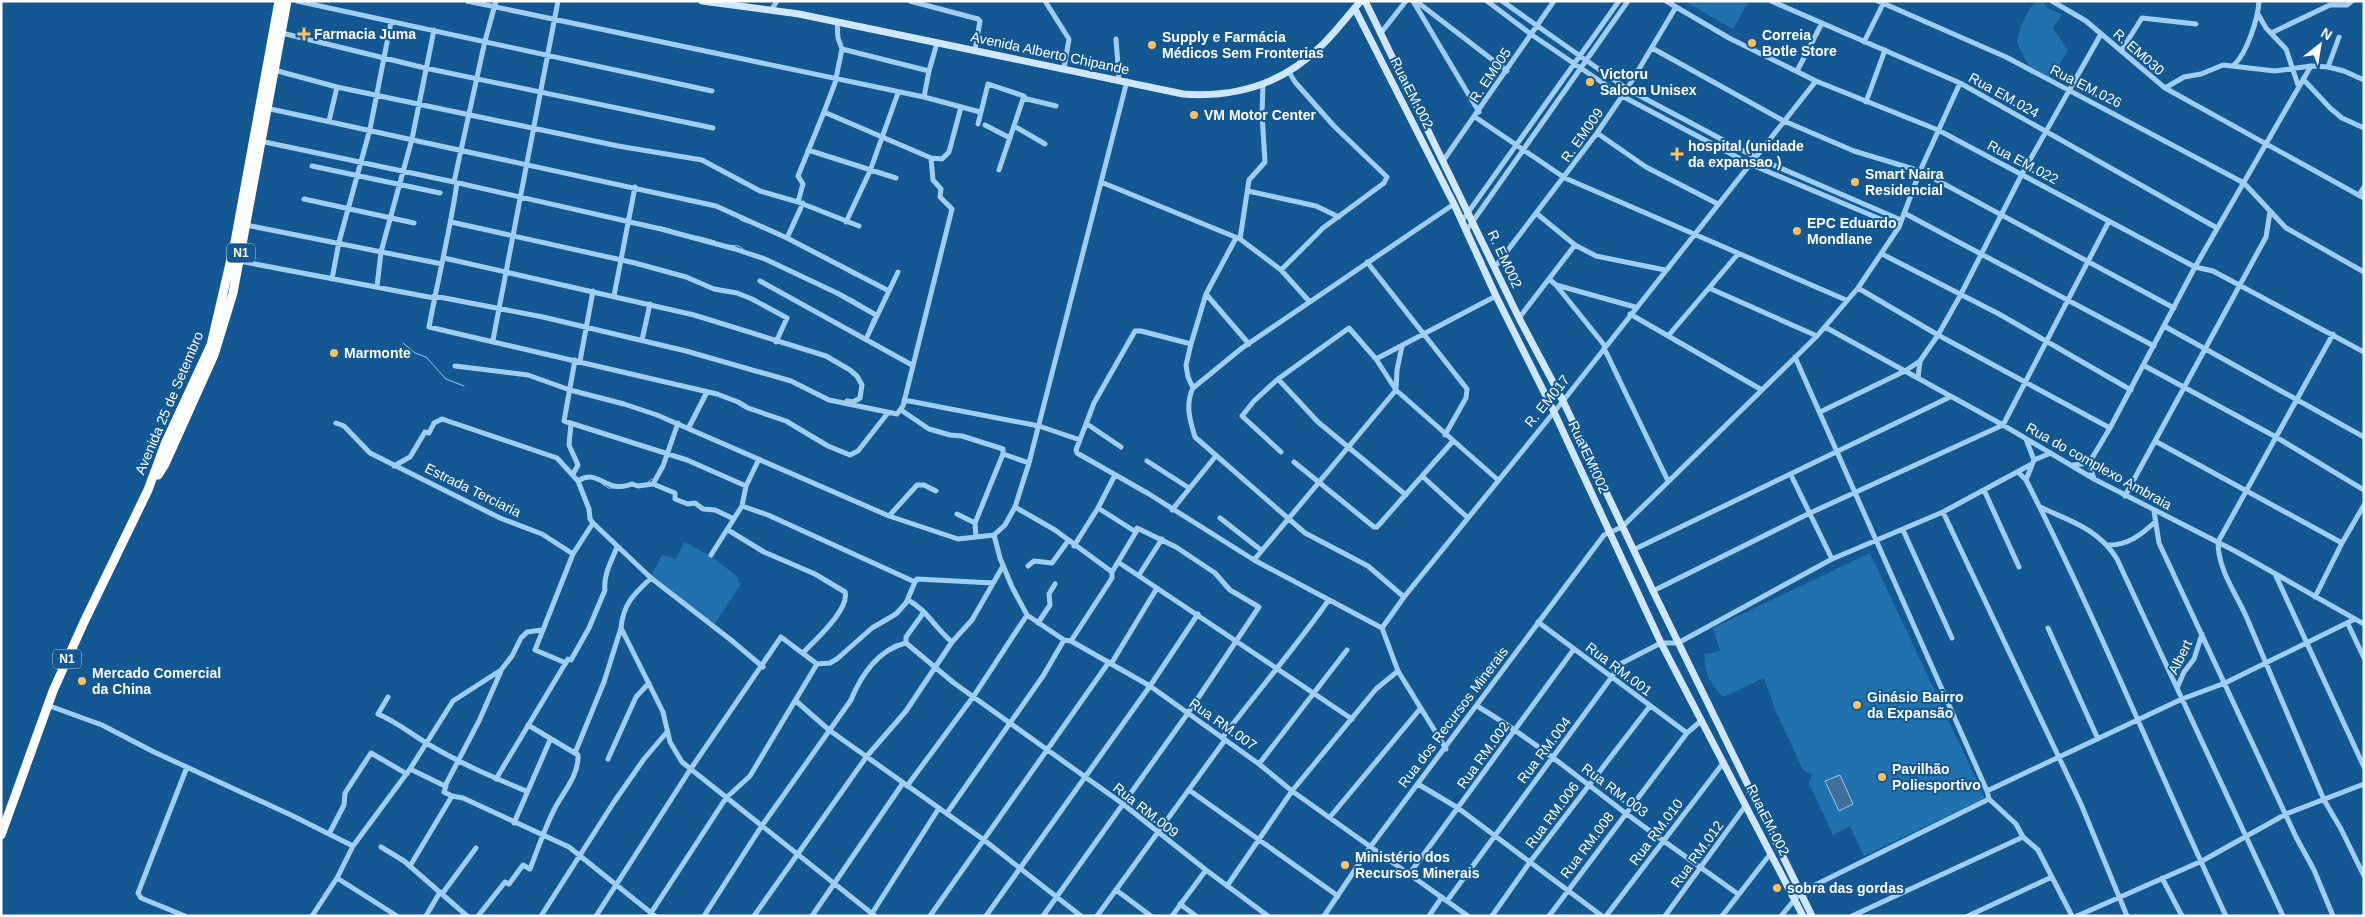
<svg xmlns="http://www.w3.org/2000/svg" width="2365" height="917" font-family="Arial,sans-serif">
<rect width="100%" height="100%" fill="#135892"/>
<path fill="#2171af" d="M 1684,1 L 1749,1 L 1733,29 Z
M 2038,1 L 2042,1 L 2047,8 L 2062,14 L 2053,28 L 2068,50 L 2059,65 L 2053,68 L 2050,78 L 2028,65 L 2017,42 L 2021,26 L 2030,8 Z
M 684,542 L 711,556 L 739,578 L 737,581 L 741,584 L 714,625 L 651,577 L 662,555 L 676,559 Z
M 1870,553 L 1985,798 L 1864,856 L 1850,826 L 1833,835 L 1809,783 L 1812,775 L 1803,770 L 1776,712 L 1764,678 L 1723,697 C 1711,684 1703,673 1705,654 L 1720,651 L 1713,628 Z"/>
<path fill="#3f709a" stroke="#91caf5" d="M 1840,775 L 1853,804 L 1839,811 L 1825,781 Z"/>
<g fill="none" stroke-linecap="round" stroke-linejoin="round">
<path stroke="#91caf5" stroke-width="1" d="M 740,220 L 748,223
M 660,227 L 670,229
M 697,236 L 715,241
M 728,245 L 739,246 L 743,249
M 848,272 L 855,276
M 851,298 L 876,313
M 868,330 L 873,318
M 403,343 L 415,353 L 426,357 L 446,379 L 464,386
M 648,482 L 652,479
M 601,483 L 608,488 L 625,488"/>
<path stroke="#a0cef2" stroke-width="5" d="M 297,1 L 712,91
M 467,1 L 924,97 L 980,112
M 910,1 L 978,19 L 980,21 L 975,50
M 1045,1 L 1069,39 L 1064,68
M 1413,1 L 1479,112
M 1416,1 L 1507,71
M 1487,1 L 1532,35 L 1622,96 L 1750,164 L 1899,227
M 1502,1 L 1627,89 L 1755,157 L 1901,220
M 1666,1 L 1729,38 L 1816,81 L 1938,130 L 2195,267 L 2213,271 L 2364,352
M 1771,1 L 1960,83 L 2217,228
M 1878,1 L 2006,57 L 2244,183 L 2286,228 L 2364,272
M 2052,1 L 2086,21 L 2165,88 L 2184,77 L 2201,74 L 2223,65 L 2275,71 L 2311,66 L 2328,67 L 2344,71 L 2364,80
M 772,9 L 777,1
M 2258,14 L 2266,28 L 2286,49 L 2298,85
M 837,22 L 838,38 L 842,49 L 929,71
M 282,33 L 425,68 L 713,128
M 2271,33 L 2330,5 L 2347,5 L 2352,1
M 1380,34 L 1406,1
M 1116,39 L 1119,79
M 1864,42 L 1884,2
M 1652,48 L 1784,121 L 1854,151 L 1920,171 L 2174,308
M 2121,51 L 2142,18 L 2196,24
M 2234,65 C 2247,53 2258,19 2259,1
M 2328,67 L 2339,37
M 274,70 L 337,87 L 618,146 L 702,160 L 760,191 L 798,202
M 1797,71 L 1821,25
M 2303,79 L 2330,108 L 2342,118 L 2364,128
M 2165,88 L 2364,198
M 924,97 L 929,71 L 937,43
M 1023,98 L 1056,106
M 1866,102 L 1885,50
M 266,108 L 716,206 L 787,238 L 889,291
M 824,112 L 798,176 L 803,184 L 798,202 L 859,226
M 1475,117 L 1565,178 L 1846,300
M 329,121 L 337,87
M 978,124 L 988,84 L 1024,96 L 999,170
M 985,125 L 1010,138
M 1014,126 L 1045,144
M 1597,133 L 1646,167 L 1718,204
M 260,141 L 454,182 L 661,229 L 735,249 L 765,259 L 839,294 L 876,315
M 808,150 L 896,178
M 931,158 L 942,159 L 949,152 L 961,107
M 1443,161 L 1554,1
M 312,166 L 440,193
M 454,182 L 485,41 L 496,1
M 1101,182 L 1240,239 L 1281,270 L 1309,301
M 457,183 C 450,231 438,279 429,327 L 717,394 L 738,402 L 748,408 L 786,421 L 828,446 L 850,455 L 858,451 L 887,414
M 1248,191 L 1316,206 L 1339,217
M 2359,195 L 2364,187
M 304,199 L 414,223
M 1536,213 L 1575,245 L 1596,256 L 1665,270
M 1904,213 L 2154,346
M 1462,221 L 1619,1
M 451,222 L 635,263 L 686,277 L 714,289 L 737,293 L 752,299 L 787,318 L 776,342
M 846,222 L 870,171 L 898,93
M 246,225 L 442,264
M 1466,231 L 1628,1
M 787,238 L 803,203
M 1236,238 L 1206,294 L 1191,344 L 1186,365 L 1188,377 L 1193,388 C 1185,404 1190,421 1195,437 L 1305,533 L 1368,566 L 1404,597
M 1240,239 L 1249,180 L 1265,162 L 1262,114 L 1263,84
M 1882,254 L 1999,314 L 2131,390
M 444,258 L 694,315 L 826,356 L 850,370 L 857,376 L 862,385 L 860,398 L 853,402 L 847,401
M 239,261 L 434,298
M 1367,262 L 1467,389 L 1466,398 L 1445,435
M 1495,267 L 1597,133 L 1627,89 L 1676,7
M 1281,270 L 1323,228 L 1384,183 L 1387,177 L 1334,126 L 1295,82 L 1289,72
M 332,279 L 339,242 L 370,129 L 391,22
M 1549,279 L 1556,285 L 1635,307
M 760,281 L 912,365
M 1556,285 L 1605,346
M 377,287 L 381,252 L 412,139 L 434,30
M 1709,288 L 1817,336
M 1858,288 L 1938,335 L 2110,428
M 1206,294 L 1249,344
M 434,296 L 543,317 L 686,351 L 791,381 L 829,400 L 897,414 L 903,406 L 952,209 L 940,197 L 941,189 L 933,180 L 931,158 L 824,112 L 835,83 L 842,49
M 614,296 L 635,187
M 1630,314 L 1762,390
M 1519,318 L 1575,245
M 2164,326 L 2364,437
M 1825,327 L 2003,425 L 2094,479 L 2235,551 L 2364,624
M 2333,334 L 2218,542 C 2218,569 2235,592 2246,616 C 2272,677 2298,739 2324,800 L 2341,829 L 2364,876
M 1668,336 L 1738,254
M 866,339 L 898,272
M 493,340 L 558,1
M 642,340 L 650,304
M 1191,344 L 1141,331 L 1135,331 L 1094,403 L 1076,450 L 1077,453 L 1149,494 L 1254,560 L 1382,628
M 1604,348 L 1668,481
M 1795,357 L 1987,791 L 1989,799 L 2016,824 L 2023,837 L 2038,850 L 2072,916
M 1376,359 L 1496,296
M 575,360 L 564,421 L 687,460 L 746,486
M 580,361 L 593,291
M 2143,365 L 2276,437 L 2364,490
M 455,366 L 528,375 L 570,390 L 624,404 L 657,415 L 889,516 L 958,539 L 994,535 L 1005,525 L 1015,507 L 1029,463 L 1127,81
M 1918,378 L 1920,361
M 1278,379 L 1318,422 L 1406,495
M 1193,388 L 1242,348 L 1454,204
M 904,400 L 1039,426 L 1080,440
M 901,410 L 929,429 L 950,435 L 962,436 L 1003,449 L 1003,454 L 1029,463
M 1820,412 L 1905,371 L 1920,361 L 1938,335 L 1960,296 L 2022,174 L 2101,34
M 336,423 L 344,426 L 370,453 L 500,518 L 542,534 L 573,554 L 593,523
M 571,423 L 569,445 L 578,465 L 573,474
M 678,423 L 663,466 L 653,484 L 675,493 L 675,499 L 688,504 L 695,503 L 703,509 L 715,510 L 734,519
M 1087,424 L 1121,447
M 689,427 L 707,392
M 2026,439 L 2034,460
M 2155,441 L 2342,543
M 1281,452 L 1242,416 L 1254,401 L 1278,379 L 1349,328 L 1376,359 L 1396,390 L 1498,480
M 1147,461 L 1189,488
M 1294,462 L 1374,527 L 1377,527 L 1453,441
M 2073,465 L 2089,463
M 394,466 L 410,457 L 425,432 L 429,433 L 434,423 L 442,419 L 557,458 L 578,481 L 589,509 L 590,519 L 593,523 L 651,578 L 731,640 L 763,667
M 2018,472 L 2026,480 C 2099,623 2158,771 2226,916
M 1791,475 L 1832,559
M 1422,476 L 1468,518
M 2094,479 L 2089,463 L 2110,428 L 2195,267 L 2311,66
M 2026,480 L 2034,460 L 2051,453
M 578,481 C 598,467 606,495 632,484 L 638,486 L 653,484
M 1984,490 L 2019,567
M 2125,496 L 2266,237 L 2270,212
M 742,506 L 768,515 L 915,582 L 917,579 L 993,583
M 1015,507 L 1055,530 L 1112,572
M 2040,507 C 2070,521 2099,529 2117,559 L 2283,916
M 1172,510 L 1215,457
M 2154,511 L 2159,543 L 2296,837 L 2314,870 L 2333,916
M 1943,512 L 2081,804 L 2127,916
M 957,514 L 975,523
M 889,516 L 917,485 L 924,485 L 936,491
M 1220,518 L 1261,550
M 728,530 L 764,552 L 815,574 L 845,592 C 850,609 815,640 804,652
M 1903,530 L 1952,638
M 994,535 L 1000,558 L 1012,587 L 1027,615 L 1064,640 L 1071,641 L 1150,686 L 1259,764 L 1292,791 L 1468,916
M 976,537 L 975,523 L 1003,454
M 2109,545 C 2128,545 2141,535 2155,522
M 1074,546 L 1098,508
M 1633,550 L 1950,397
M 711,555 L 742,506 L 746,486 L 759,459
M 1254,560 L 1396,390 L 1397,370 L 1402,346
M 1118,562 L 1352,719
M 1028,566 L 1034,561 L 1052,563 L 1068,541
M 1139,575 L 1162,539
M 2276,576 L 2364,767
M 651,578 C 634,594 623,604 621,628 L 663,712 L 670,742 L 682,762 L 875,916
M 1653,591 L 1810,513 L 2003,425 L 2109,221
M 2315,597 L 2342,543 L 2364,505
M 908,600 C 926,609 936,629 952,642
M 1538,622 L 1687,733
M 1038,623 L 1050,605 L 1049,594 L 1055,584
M 2348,624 L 2364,658
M 2048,628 L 2098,739
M 1071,641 L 1112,578 L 1112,572 L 1136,532
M 906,643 L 906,637 L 924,612
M 566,663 L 535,650 L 573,554
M 1111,664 L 1157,588
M 2177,688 L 2184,672 L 2194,659 L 2202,634
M 388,697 L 378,714 C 397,722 411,734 428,744 C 459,763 493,777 526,791
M 796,701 L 829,730 L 984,840 L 1081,916
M 47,705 L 102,725 L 154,752 L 291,815 L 353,846
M 1477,706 C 1529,737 1575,775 1624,812 C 1662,840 1700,867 1738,894
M 1222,738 C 1257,692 1295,648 1328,601
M 1446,749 L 1398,671 L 1382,628 L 1404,597 L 1563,401 L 1816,81
M 575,753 L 604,682 L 621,628
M 608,759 L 636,697 L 649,683
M 1259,764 L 1347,650
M 410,769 L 445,786
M 496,779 L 568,659 L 571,660 L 589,628 L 605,590 C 603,575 612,560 617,547
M 1418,784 L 1458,808 L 1602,916
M 907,786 L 973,697 L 1027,615
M 1189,790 L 1338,896
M 1987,791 L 2182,699 L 2225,683 L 2355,619
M 452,796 L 444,792 L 446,786 L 445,786 L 479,721 L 501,671
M 947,813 L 1043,676 L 1064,640
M 1330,817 L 1420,709
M 514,823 L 550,740
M 329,834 L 344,805 L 345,793 L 371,753 L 407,774
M 381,847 L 404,861 L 467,916
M 410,866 L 452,796 L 463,798 L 569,847 L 655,916
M 1410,873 L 1574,649
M 337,878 L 397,916
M 2162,878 L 2182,916
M 1227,886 L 1292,791 L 1376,689 L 1398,671
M 1116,890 L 1151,916
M 442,894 L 476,848
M 1447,901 L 1622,663 L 1661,643 L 1678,643 L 1832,559 L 1943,512 L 2030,465
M 1180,904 L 1196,916
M 871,915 L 939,808
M 185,916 L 141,898 L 138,893 L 187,767
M 312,916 L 337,878 L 353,846 L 410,769 L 453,701 L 501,670 L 512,656 L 521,638 L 527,632 L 542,630
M 426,916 L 440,892
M 478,916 L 505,882 L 509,884 L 523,865 L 530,869 C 538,849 545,827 555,808 C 564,791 579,775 578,755 L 528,725
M 541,916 L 614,802 L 644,759 L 667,732
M 596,916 L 690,770 L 781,637 L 817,664
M 649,916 L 726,798 L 750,776 L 817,664 L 830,663 L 837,659 L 872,628 L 896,614 L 906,603 L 915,582
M 704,916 L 761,827 L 851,700 C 861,675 879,649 906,643 L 954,683 L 1123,804 L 1206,870 L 1268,916
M 754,916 L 867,756 L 906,711 L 952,642 L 972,620 L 1003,566
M 812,916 L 903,783
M 930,916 L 1109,662
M 986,916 L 1150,686 L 1198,614
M 1043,916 L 1188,713 L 1259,607 L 1230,590 L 1215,573 L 1176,547 L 1137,528 L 1136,532 L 1098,508 L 1115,475
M 1097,916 L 1225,740
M 1172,916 L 1206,870
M 1324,916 L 1371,846 L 1604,535 L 1622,527 L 1817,336 L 1858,288 L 1899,227 L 1920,171 L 1960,83
M 1429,916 L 1442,897
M 1492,916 L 1530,862 L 1650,706
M 1549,916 L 1687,733 L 1702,720
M 1606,916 L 1724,762
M 1665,916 L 1746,805
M 1722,916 L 1771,853
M 1781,916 L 1801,892 L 1989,799
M 1852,916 L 2023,837
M 1968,916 L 2052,877
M 2077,916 L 2202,861 L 2286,814 L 2364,784"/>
<path stroke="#cfe7fc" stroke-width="7" d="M 702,1 L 799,14 L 1183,94 C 1235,98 1282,84 1320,47 C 1335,33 1347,16 1361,1
M 1365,1 L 1519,318 L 1563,401 L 1653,591 L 1812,916
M 1355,9 L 1454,204 L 1496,296 L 1554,412 L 1661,643 L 1803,916"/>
<path stroke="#fff" stroke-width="9" d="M 158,475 L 165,464 L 214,355 L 233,293 L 287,1
M 1,835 L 53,691 L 84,622 L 148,490 L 165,444 L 211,345 L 235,242 L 279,1"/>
</g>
<g fill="#ffc061" stroke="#135892" stroke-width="2">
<path d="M301.5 26.5h5v5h5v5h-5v5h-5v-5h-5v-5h5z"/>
<circle cx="1752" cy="43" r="5"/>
<circle cx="1152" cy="45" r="5"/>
<circle cx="1590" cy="82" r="5"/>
<circle cx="1194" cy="115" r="5"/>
<path d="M1674.5 146.5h5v5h5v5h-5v5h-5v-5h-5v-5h5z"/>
<circle cx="1855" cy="182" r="5"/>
<circle cx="1797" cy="231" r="5"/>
<circle cx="334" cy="353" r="5"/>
<circle cx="82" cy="681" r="5"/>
<circle cx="1857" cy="705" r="5"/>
<circle cx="1882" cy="777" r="5"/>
<circle cx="1345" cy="865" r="5"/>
<circle cx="1777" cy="888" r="5"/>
</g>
<g text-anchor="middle" stroke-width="4" stroke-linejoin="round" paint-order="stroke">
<g fill="#135892" stroke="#b8cdde" stroke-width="1">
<rect x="227" y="243.5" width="28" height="19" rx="4"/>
<rect x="53" y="649.5" width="28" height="19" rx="4"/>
</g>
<g font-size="12" font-weight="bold" fill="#fff">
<text x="241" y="257">N1</text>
<text x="67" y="663">N1</text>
</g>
<g font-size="14" font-weight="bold" fill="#fff" stroke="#135892" text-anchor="start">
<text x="314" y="39">Farmacia Juma</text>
<text x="1762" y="40">Correia<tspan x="1762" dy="16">Botle Store</tspan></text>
<text x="1162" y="42">Supply e Farmácia<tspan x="1162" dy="16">Médicos Sem Fronterias</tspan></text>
<text x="1600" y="79">Victoru<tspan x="1600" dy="16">Saloon Unisex</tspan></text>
<text x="1204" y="120">VM Motor Center</text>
<text x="1688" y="151">hospital (unidade<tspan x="1688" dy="16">da expansao )</tspan></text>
<text x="1865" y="179">Smart Naira<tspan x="1865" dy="16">Residencial</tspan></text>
<text x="1807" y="228">EPC Eduardo<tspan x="1807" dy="16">Mondlane</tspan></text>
<text x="344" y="358">Marmonte</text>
<text x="92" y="678">Mercado Comercial<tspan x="92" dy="16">da China</tspan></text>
<text x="1867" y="702">Ginásio Bairro<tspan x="1867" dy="16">da Expansão</tspan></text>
<text x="1892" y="774">Pavilhão<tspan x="1892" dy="16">Poliesportivo</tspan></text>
<text x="1355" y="862">Ministério dos<tspan x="1355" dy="16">Recursos Minerais</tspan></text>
<text x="1787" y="893">sobra das gordas</text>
</g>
<g font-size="14" fill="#fff" stroke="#135892">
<text transform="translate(2139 52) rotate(41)" y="5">R. EM030</text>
<text transform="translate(1050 53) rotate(12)" y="5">Avenida Alberto Chipande</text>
<text transform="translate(1490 75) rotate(-56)" y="5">R. EM005</text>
<text transform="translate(2086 86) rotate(27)" y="5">Rua EM.026</text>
<text transform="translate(1412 93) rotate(63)" y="5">Rua EM.002</text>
<text transform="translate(2004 95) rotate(29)" y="5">Rua EM.024</text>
<text transform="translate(1582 135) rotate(-55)" y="5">R. EM009</text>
<text transform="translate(2023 162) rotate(28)" y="5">Rua EM.022</text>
<text transform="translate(1505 259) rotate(65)" y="5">R. EM002</text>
<text transform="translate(1547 401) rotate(-51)" y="5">R. EM017</text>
<text transform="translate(169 403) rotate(-67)" y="5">Avenida 25 de Setembro</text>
<text transform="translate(1589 457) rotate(65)" y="5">Rua EM.002</text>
<text transform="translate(2099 466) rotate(29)" y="5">Rua do complexo Ambraia</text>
<text transform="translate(473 490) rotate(26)" y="5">Estrada Terciaria</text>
<text transform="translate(2180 657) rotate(-64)" y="5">Albert</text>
<text transform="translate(1619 669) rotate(37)" y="5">Rua RM.001</text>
<text transform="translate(1453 717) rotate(-53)" y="5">Rua dos Recursos Minerais</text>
<text transform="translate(1223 724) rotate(35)" y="5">Rua RM.007</text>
<text transform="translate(1544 750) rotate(-53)" y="5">Rua RM.004</text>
<text transform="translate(1483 755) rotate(-54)" y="5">Rua RM.002</text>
<text transform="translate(1615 790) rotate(37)" y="5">Rua RM.003</text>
<text transform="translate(1146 810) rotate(38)" y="5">Rua RM.009</text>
<text transform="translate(1552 815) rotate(-53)" y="5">Rua RM.006</text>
<text transform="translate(1768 820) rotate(63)" y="5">Rua EM.002</text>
<text transform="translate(1656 832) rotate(-53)" y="5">Rua RM.010</text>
<text transform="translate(1587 845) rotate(-53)" y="5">Rua RM.008</text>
<text transform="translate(1697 854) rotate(-54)" y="5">Rua RM.012</text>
</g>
</g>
<rect width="2365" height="917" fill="none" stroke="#ffffff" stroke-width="5"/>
<g transform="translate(2320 45) rotate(31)" stroke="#135892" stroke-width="4" paint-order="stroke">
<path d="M0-4L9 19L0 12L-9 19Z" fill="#ffffff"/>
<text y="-8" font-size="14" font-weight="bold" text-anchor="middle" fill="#ffffff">N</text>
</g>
</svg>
